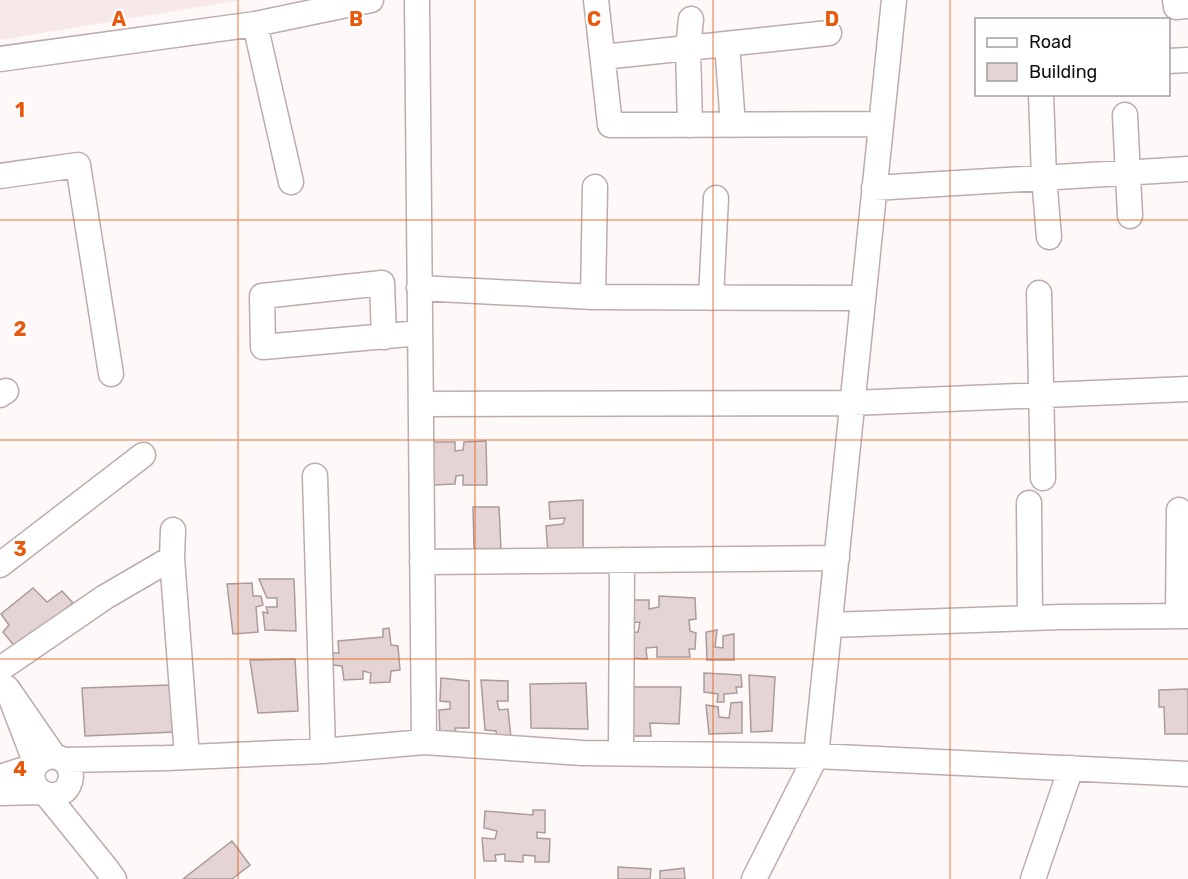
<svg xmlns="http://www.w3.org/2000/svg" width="1188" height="879" font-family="Rubik,sans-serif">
<rect width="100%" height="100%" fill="#fff8f8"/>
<path fill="#f8e9e9" d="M 0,0 L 241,0 L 0,40 Z"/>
<path fill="#e5d4d4" stroke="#ab9b9b" stroke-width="1.5" d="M 486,441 L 487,485 L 463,485 L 463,475 L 456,476 L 455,484 L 434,485 L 433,442 L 455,442 L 455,451 L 463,450 L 464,442 Z
M 583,500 L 583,552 L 548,554 L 546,526 L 563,524 L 565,518 L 550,519 L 549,502 Z
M 473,507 L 499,507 L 501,550 L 474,550 Z
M 259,579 L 294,579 L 296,631 L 265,630 L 263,612 L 268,613 L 266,607 L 277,607 L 277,598 L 267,598 Z
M 252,583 L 253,596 L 261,596 L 263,605 L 256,607 L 258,632 L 233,634 L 227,584 Z
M 33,588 L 47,602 L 62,591 L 73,603 L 16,648 L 3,632 L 9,625 L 1,614 Z
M 659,596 L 695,598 L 696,619 L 689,620 L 690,631 L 696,633 L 695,649 L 689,649 L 690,657 L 657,657 L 657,647 L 646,648 L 647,659 L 631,658 L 630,633 L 638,632 L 640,622 L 631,623 L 631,600 L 649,600 L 649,609 L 659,607 Z
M 389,628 L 391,645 L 398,646 L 400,670 L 391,671 L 390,682 L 370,683 L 371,673 L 363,671 L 363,679 L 344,680 L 342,666 L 333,665 L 333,653 L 339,653 L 338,641 L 383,637 L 383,629 Z
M 717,630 L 715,647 L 723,648 L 723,636 L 734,634 L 734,660 L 707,660 L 706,632 Z
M 295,659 L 298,711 L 258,713 L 250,660 Z
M 704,673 L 741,675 L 742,687 L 736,687 L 737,693 L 724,694 L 724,702 L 717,702 L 718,694 L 704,692 Z
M 749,675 L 775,677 L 772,731 L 751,732 Z
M 441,678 L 469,681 L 469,728 L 455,728 L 457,735 L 440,733 L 439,710 L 450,709 L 450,702 L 440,701 Z
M 481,680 L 508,681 L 508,701 L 497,701 L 499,710 L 508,709 L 511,738 L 497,737 L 496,731 L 485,730 Z
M 586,683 L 588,729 L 531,728 L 530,684 Z
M 169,685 L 175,732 L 85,736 L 82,688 Z
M 631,687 L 681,687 L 679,724 L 650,723 L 651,736 L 631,736 Z
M 1188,689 L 1188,734 L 1165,734 L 1164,707 L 1159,707 L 1159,690 Z
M 742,702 L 742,733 L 709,734 L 706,705 L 718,707 L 719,717 L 729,718 L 731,703 Z
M 533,810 L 545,810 L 545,833 L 537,832 L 537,838 L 550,839 L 549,862 L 535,862 L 535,856 L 523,855 L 523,862 L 505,861 L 505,854 L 495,855 L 496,861 L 484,861 L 482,838 L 495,839 L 497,831 L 484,828 L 485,811 L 533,815 Z
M 232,841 L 250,865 L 232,879 L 183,879 Z
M 618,867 L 651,869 L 650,879 L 618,879 Z
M 684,868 L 685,879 L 660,879 L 660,871 Z"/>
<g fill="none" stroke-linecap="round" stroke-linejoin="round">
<defs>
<path id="minor" d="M 417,0 L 424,742
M 596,0 L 610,125 L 881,124
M 1175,0 L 1176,7 L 1188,6
M 255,24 L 291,182
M 727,44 L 733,125
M 603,57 L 829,33
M 0,59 L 255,24 L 371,0
M 1168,61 L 1188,60
M 1041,94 L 1044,177 L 1049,237
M 1125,115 L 1130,216
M 690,125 L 688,48 L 691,19
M 0,176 L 78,165 L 111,374
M 874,188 L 1188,169
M 419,288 L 593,297 L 863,298
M 1039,293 L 1043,478
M 593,297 L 595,187
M 711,298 L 716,198
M 384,337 L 382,283 L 262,296 L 263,347 L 420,333
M 0,395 L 6,391
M 421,404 L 852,403 L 1188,389
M 315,476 L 323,751
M 1029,503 L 1030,618
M 173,530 L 172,558 L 187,757
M 422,562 L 837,558
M 0,565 L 143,455
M 1178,616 L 1179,510
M 830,625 L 1061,617 L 1188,616
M 0,669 L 105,597 L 172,558
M 621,753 L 622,560
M 64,760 L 166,758 L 323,751 L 424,742 L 582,753 L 816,756 L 1188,774
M 36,764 L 7,688 L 54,756 C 83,764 71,803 45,794 C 41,792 37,789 35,785 C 27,770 39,757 54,756
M 0,777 L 35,766
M 0,793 L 41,792
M 46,794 L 106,868 L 114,879
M 754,879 L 816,756 L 894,0
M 1033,879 L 1071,768"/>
</defs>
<use href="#minor" stroke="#bcacac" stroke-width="27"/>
<use href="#minor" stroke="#fff" stroke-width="24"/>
</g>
<path fill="none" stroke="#e8590c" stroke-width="1.5" stroke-opacity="0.55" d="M 238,0 L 238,879M 475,0 L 475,879M 713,0 L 713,879M 950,0 L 950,879M 0,220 L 1188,220M 0,440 L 1188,440M 0,659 L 1188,659"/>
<g font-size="20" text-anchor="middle" font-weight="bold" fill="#e8590c" stroke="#fff" stroke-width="4.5" stroke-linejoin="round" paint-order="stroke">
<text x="119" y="26">A</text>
<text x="356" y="26">B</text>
<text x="594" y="26">C</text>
<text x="832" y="26">D</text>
<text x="20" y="117">1</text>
<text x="20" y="336">2</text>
<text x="20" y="556">3</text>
<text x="20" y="776">4</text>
</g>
<rect x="975" y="18" width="195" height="78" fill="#ffffff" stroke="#a29f9f" stroke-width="1.5"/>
<rect x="987" y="38" width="30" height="9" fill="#ffffff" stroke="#a29f9f" stroke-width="1.5"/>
<text x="1029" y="48" font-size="18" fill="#161010">Road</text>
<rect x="987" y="63" width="30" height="18" fill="#e5d4d4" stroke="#a29f9f" stroke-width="1.5"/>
<text x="1029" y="78" font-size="18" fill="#161010">Building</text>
</svg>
